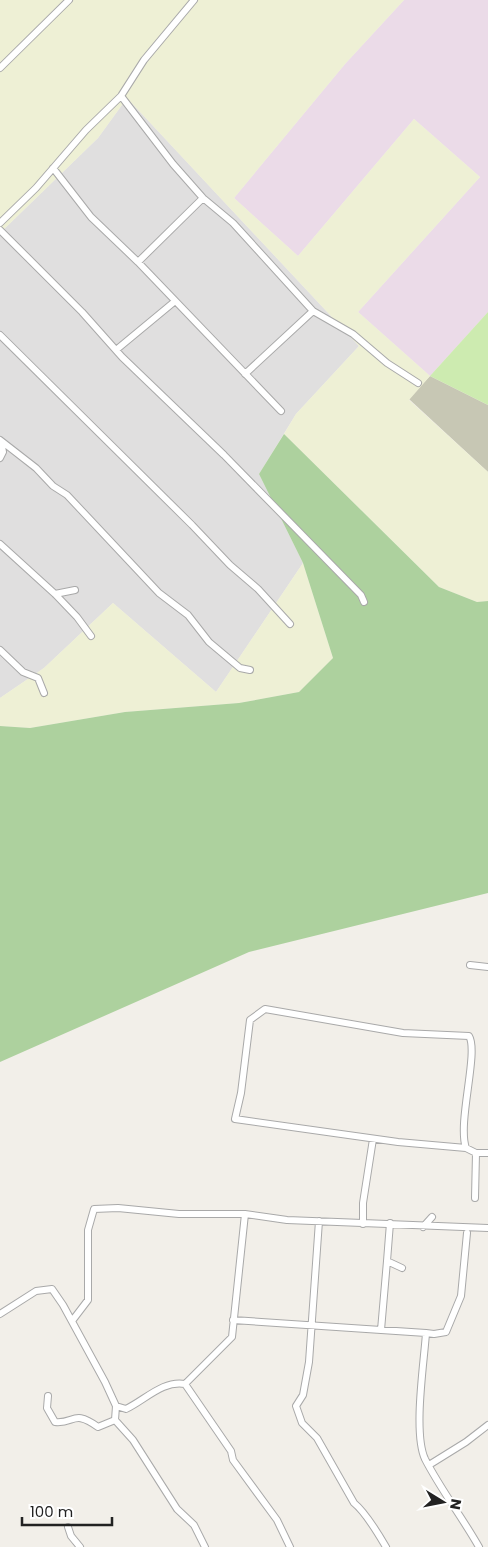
<svg xmlns="http://www.w3.org/2000/svg" width="488" height="1547" font-family="Poppins,sans-serif">
<rect width="100%" height="100%" fill="#f2efe9"/>
<path fill="#e0dfdf" d="M 127,98 L 359,346 L 296,414 L 259,474 L 303,563 L 216,692 L 113,603 L 44,668 L 0,698 L 0,233 L 98,138 Z"/>
<path fill="#ebdbe8" d="M 404,0 L 488,0 L 488,312 L 430,376 L 358,312 L 480,177 L 414,119 L 298,256 L 234,198 L 345,64 Z"/>
<path fill="#c7c7b4" d="M 430,376 L 488,405 L 488,472 L 409,399 Z"/>
<path fill="#eef0d5" d="M 0,0 L 404,0 L 345,64 L 234,198 L 298,256 L 414,119 L 480,177 L 358,312 L 430,376 L 409,400 L 488,472 L 488,601 L 477,602 L 439,587 L 284,434 L 296,414 L 359,346 L 127,98 L 98,138 L 0,233 Z
M 303,563 L 333,658 L 299,692 L 239,703 L 125,712 L 30,728 L 0,726 L 0,698 L 44,668 L 113,603 L 216,692 Z"/>
<path fill="#cdebb0" d="M 488,312 L 488,405 L 430,376 Z"/>
<path fill="#add19e" d="M 284,434 L 439,587 L 477,602 L 488,601 L 488,893 L 249,952 L 0,1062 L 0,726 L 30,728 L 125,712 L 239,703 L 299,692 L 333,658 L 303,563 L 259,474 Z"/>
<g fill="none" stroke-linecap="round" stroke-linejoin="round">
<defs>
<path id="street" d="M 0,68 L 69,0
M 121,96 L 173,164 L 203,198 L 233,223 L 313,311 L 245,374
M 53,168 L 91,217 L 138,262 L 281,411
M 0,223 L 36,188 L 86,130 L 121,96 L 144,60 L 194,0
M 0,230 L 82,312 L 122,357 L 224,455 L 361,595 L 364,602
M 138,262 L 203,198
M 313,311 L 353,334 L 387,363 L 418,383
M 0,335 L 192,525 L 230,565 L 258,589 L 290,624
M 116,350 L 174,302
M 0,440 L 36,468 L 53,486 L 67,495 L 159,593 L 188,615 L 209,642 L 240,668 L 250,670
M 0,458 L 3,452 L 1,441
M 0,544 L 55,594 L 77,617 L 91,636
M 55,594 L 75,590
M 0,650 L 23,672 L 38,678 L 44,693
M 470,965 L 488,967
M 466,1148 C 457,1123 479,1052 469,1036 L 403,1033 L 265,1009 L 250,1020 L 241,1093 L 235,1119 L 398,1142 L 466,1148 L 476,1153
M 475,1198 L 476,1153 L 488,1153
M 319,1221 L 309,1362 L 303,1395 L 296,1406 L 302,1423 L 317,1438 L 354,1503 C 364,1511 379,1535 386,1547
M 390,1223 L 387,1261 L 402,1268
M 363,1224 L 363,1203 L 373,1139
M 423,1227 L 432,1217
M 0,1314 L 36,1291 L 52,1289 L 63,1305 L 105,1382 L 116,1406 L 115,1420 L 133,1440 L 177,1509 L 194,1525 L 205,1547
M 233,1320 L 426,1333 C 424,1363 413,1433 425,1459 C 441,1490 462,1517 479,1547
M 72,1321 L 88,1300 L 88,1230 L 94,1209 L 118,1208 L 179,1214 L 245,1214 L 287,1220 L 488,1228
M 381,1330 L 387,1261
M 426,1333 L 434,1334 L 446,1332 L 461,1296 L 467,1233
M 185,1384 L 232,1337 L 245,1214
M 48,1396 L 47,1408 L 55,1422 C 75,1424 73,1409 98,1427 L 115,1420
M 116,1406 L 126,1409 C 145,1400 163,1380 185,1384 L 231,1451 L 233,1460 L 277,1520 L 290,1547
M 429,1465 L 466,1442 L 488,1425
M 68,1527 L 71,1536 L 80,1547"/>
</defs>
<use href="#street" stroke="#a9a9a9" stroke-width="8"/>
<use href="#street" stroke="#fff" stroke-width="6"/>
</g>
<g transform="translate(443 1502) rotate(100)" stroke="#ffffff" stroke-width="4" paint-order="stroke">
<path d="M0-4L9 19L0 12L-9 19Z" fill="#222222"/>
<text y="-8" font-size="14" font-weight="bold" text-anchor="middle" fill="#222222">N</text>
</g>
<path d="M22 1517v8h90v-8" fill="none" stroke="#222222" stroke-width="2.5"/>
<text x="30" y="1517" font-size="15" fill="#222222" stroke="#ffffff" stroke-width="4" paint-order="stroke">100 m</text>
</svg>
